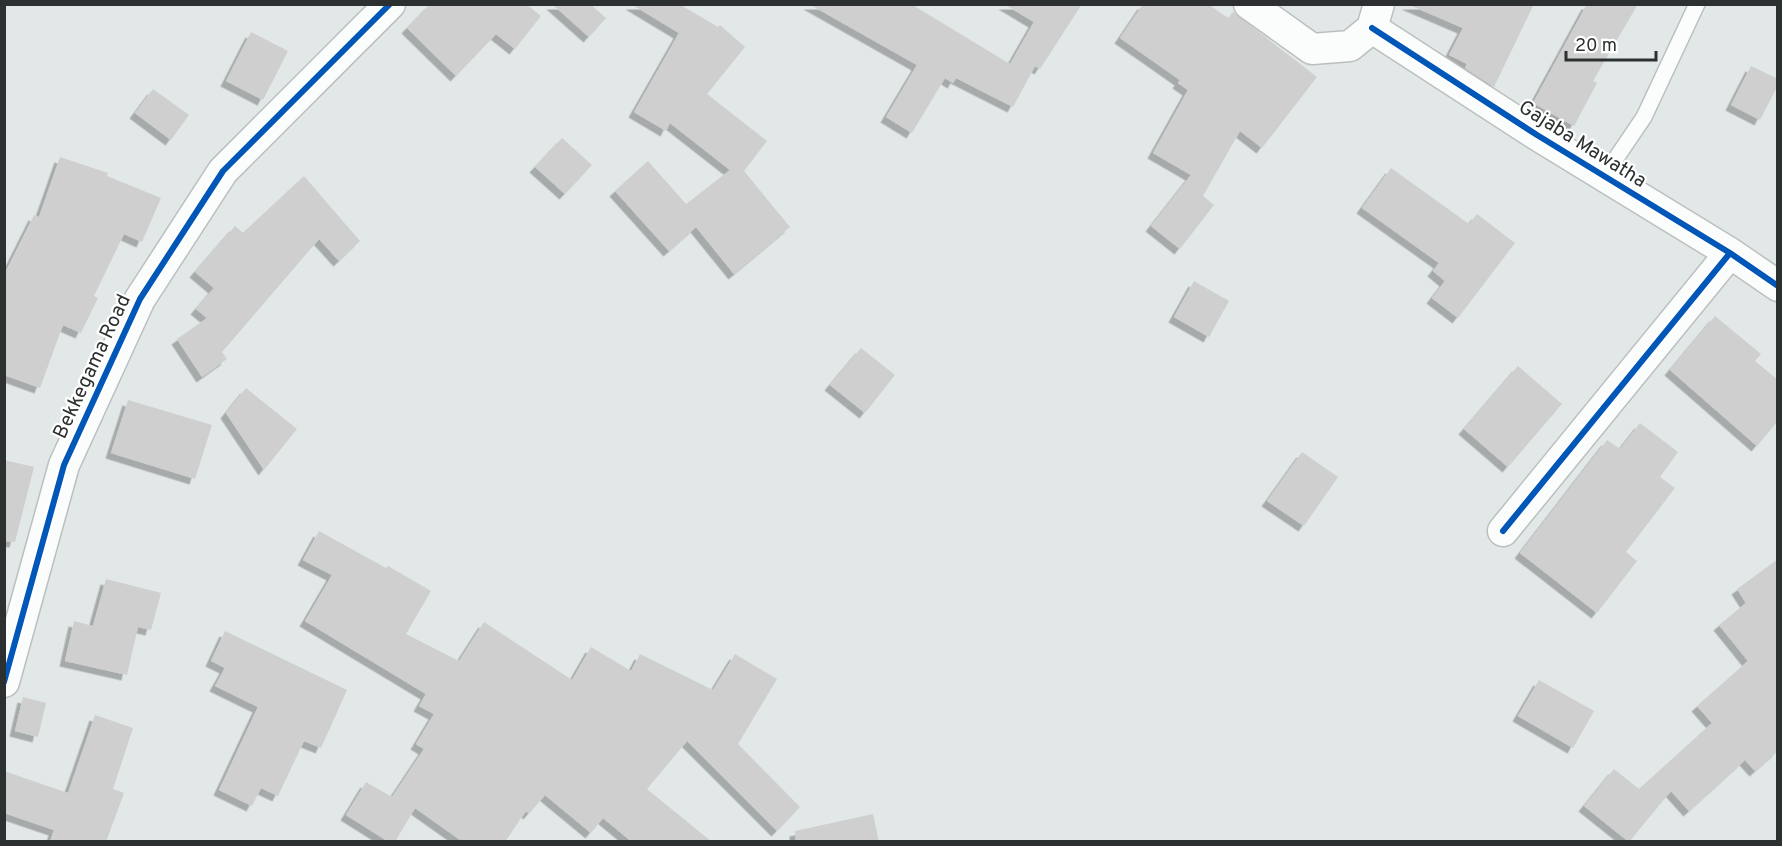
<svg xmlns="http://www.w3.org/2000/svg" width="1782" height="846" font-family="Overpass,sans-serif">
<defs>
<filter id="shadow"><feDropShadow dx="-5.5" dy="5.5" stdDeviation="0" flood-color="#0004"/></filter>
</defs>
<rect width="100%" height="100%" fill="#e2e8e8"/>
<path fill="#cfcfcf" filter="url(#shadow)" d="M 430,4 L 526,4 L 541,16 L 515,49 L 496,34 L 456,76 L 407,28 Z
M 552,4 L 590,4 L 606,18 L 589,37 Z
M 631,4 L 679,4 L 718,27 L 720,25 L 745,47 L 707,94 L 767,141 L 744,171 L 790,227 L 734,274 L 696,227 L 669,251 L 615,191 L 648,161 L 686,204 L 730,170 L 670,123 L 666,131 L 634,112 L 679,33 Z
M 809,4 L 911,4 L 1010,64 L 1034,22 L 1004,4 L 1082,4 L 1040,69 L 1035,66 L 1013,107 L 956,78 L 953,83 L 945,78 L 912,133 L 886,117 L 917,65 Z
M 1143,4 L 1208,4 L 1228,18 L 1233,12 L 1317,77 L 1262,148 L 1240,131 L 1203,196 L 1214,205 L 1180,249 L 1151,226 L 1191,175 L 1153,153 L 1188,90 L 1178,83 L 1180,80 L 1120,38 Z
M 1407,4 L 1534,4 L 1494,87 L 1465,68 L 1467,64 L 1449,55 L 1463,28 Z
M 1587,4 L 1638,4 L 1593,81 L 1597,83 L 1574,126 L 1533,103 Z
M 251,32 L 288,51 L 263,100 L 226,81 Z
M 1751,66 L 1778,79 L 1778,85 L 1760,120 L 1731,105 Z
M 153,89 L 189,115 L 171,140 L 135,113 Z
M 562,138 L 592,165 L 565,194 L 535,167 Z
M 60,157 L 108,173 L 107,176 L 161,198 L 142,242 L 124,234 L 94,296 L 98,298 L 81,333 L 63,325 L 40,388 L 4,375 L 4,275 L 34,215 L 39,217 Z
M 1391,168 L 1469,224 L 1477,214 L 1515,243 L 1458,318 L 1432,298 L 1445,281 L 1433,271 L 1439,263 L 1362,208 Z
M 304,176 L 360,241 L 339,261 L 319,239 L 222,352 L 227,359 L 202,377 L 177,339 L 207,318 L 196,309 L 214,288 L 195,272 L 235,226 L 243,233 Z
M 1194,281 L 1229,301 L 1209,337 L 1174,317 Z
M 1715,316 L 1761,354 L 1755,361 L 1778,380 L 1778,421 L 1757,446 L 1670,370 Z
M 861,348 L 895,375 L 865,413 L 830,385 Z
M 1518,366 L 1562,404 L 1508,467 L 1464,429 Z
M 246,388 L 297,429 L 264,470 L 226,413 Z
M 128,400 L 212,425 L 195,479 L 111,453 Z
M 1640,423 L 1678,452 L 1660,477 L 1675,488 L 1626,552 L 1637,561 L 1597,613 L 1520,553 L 1607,440 L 1620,449 Z
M 1302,452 L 1338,477 L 1304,526 L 1267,501 Z
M 4,460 L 34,467 L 15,542 L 4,541 Z
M 319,531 L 386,568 L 388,566 L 431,591 L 406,634 L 459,661 L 484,622 L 572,680 L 591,647 L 631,671 L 640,654 L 713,690 L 735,654 L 777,679 L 738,744 L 800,807 L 777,831 L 687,741 L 647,789 L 712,842 L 632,842 L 603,818 L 591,833 L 545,795 L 529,814 L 526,811 L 505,842 L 463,842 L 415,808 L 395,842 L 389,842 L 346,815 L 366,782 L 392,797 L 424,749 L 416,744 L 434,714 L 419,706 L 426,694 L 305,621 L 332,575 L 303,560 Z
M 1778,559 L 1778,751 L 1755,771 L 1745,760 L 1689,811 L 1671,791 L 1629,842 L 1584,806 L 1614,769 L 1639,789 L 1712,723 L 1697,706 L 1748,661 L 1719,625 L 1746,603 L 1737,589 Z
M 106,579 L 161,593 L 151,630 L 138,627 L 127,675 L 65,661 L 74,621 L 93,626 Z
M 225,631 L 347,690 L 321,748 L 304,741 L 278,796 L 261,788 L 252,806 L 219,790 L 258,707 L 215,686 L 225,668 L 211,661 Z
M 1539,680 L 1594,711 L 1573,748 L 1518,716 Z
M 23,697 L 46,703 L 38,737 L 15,731 Z
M 95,715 L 133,728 L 113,789 L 124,793 L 106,842 L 50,842 L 54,830 L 4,813 L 4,771 L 68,793 Z
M 873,814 L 879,842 L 796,842 L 795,831 Z"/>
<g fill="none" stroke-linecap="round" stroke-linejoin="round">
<defs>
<path id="lane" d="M 1604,176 L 1644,117 L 1697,4"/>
<path id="street" d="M 1249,4 L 1312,49 L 1350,46 L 1372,28 L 1379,4
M 1372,28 L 1537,135 L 1730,253 L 1778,286
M 1503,531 L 1730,253
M 4,682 L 64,465 L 140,299 L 223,171 L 390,4"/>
</defs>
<use href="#lane" stroke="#bbbfbf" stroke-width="18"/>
<use href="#street" stroke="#bbbfbf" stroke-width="33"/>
<use href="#lane" stroke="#fbfcfc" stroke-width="15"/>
<use href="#street" stroke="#fbfcfc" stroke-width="30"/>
<defs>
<path id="cycleway" d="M 1372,28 L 1537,135 L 1730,253 L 1778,286
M 1503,531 L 1730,253
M 4,682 L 64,465 L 140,299 L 223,171 L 390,4"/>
</defs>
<use href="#cycleway" stroke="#fff" stroke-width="10"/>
<use href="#cycleway" stroke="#0057b8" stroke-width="6"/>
</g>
<g text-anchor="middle" stroke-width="4.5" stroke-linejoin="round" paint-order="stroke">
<g font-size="20" fill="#2c3030" stroke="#fff">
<text transform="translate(1583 143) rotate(32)" y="7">Gajaba Mawatha</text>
<text transform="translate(91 366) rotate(-65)" y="7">Bekkegama Road</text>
</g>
</g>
<rect width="1782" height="846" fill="none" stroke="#2c3030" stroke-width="12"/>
<path d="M1566 51v9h90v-9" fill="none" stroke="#2c3030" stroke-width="3"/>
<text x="1575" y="51" font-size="18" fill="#2c3030" stroke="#ffffff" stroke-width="4.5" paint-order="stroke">20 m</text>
</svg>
